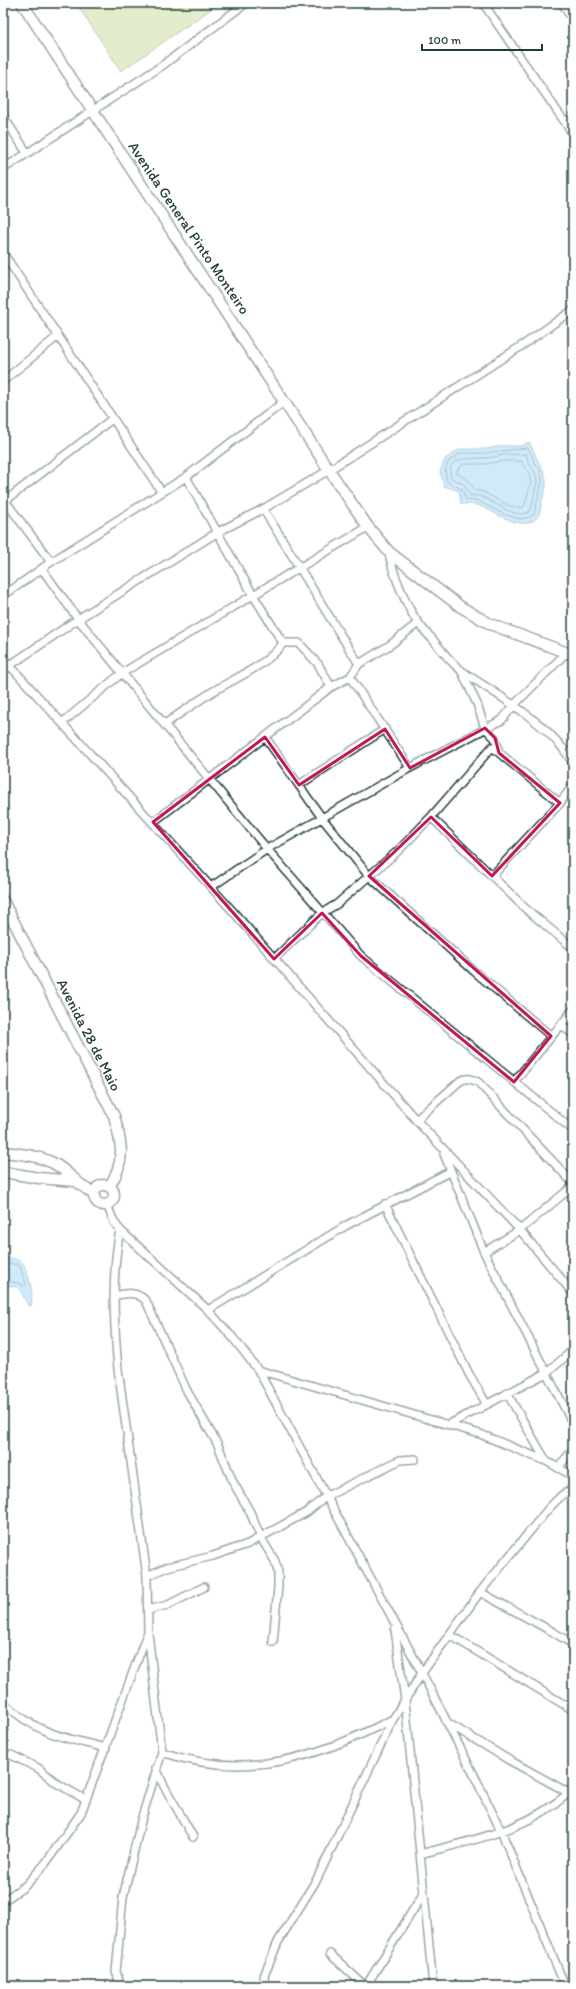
<svg xmlns="http://www.w3.org/2000/svg" width="576" height="1989" font-family="Itim,sans-serif">
<rect width="100%" height="100%" fill="#fff"/>
<filter id="ink" filterUnits="userSpaceOnUse"><feTurbulence type="fractalNoise" baseFrequency=".025" numOctaves="2"/><feDisplacementMap in="SourceGraphic" scale="8" xChannelSelector="R" yChannelSelector="G"/><feConvolveMatrix kernelMatrix="1 2 1 2 8 2 1 2 1" color-interpolation-filters="sRGB"/></filter>
<g filter="url(#ink)">
<path fill="#c4d88d" stroke="#728a60" d="M 76,3 L 220,3 L 121,71 Z"/>
<path fill="#96d1f6" stroke="#6696a8" d="M 529,442 C 533,448 535,455 538,461 C 548,477 548,483 542,501 C 541,505 541,512 538,516 C 525,536 491,509 477,505 C 472,504 466,504 461,504 L 459,491 L 444,486 L 440,472 L 445,459 L 460,449 L 485,449 L 503,446 L 520,446 Z
M 3,1257 L 15,1259 L 23,1263 C 29,1275 34,1293 31,1306 L 28,1305 L 18,1287 L 3,1285 Z"/>
<g fill="none" stroke-linecap="round" stroke-linejoin="round">
<path stroke="#4f7882" stroke-width="1" d="M 528,448 L 532,455 L 534,462 L 540,469 L 542,481 L 534,514 L 530,517 L 520,519 L 506,515 L 478,501 L 466,500 L 462,489 L 447,482 L 445,472 L 448,462 L 461,453 L 485,453 Z
M 526,454 L 529,464 L 535,472 L 537,481 L 531,510 C 518,523 492,499 479,496 C 476,496 473,496 470,495 L 464,484 L 451,478 C 445,455 471,459 485,458 C 491,458 497,456 504,455 C 511,454 519,455 526,454 Z
M 504,461 L 521,461 L 529,474 L 531,482 L 524,507 C 507,511 491,492 475,490 L 468,480 L 456,473 L 458,469 L 464,464 L 485,464 Z
M 3,1261 L 20,1266 L 26,1284 L 23,1286 L 19,1283 L 3,1281"/>
<defs>
<path id="street" d="M 483,3 L 573,134
M 562,3 L 573,20
M 3,116 L 27,153
M 565,122 L 573,116
M 3,169 L 163,65 L 246,3
M 3,253 L 161,491
M 3,381 L 58,336
M 3,498 L 51,562
M 5,501 L 112,419
M 263,509 C 296,560 326,613 359,664
M 389,552 C 391,570 408,610 419,624 C 425,632 432,638 437,645 C 445,654 452,664 462,671 C 498,696 553,725 573,764
M 42,569 L 78,619 L 122,673 L 267,849 L 361,956 L 573,1130
M 3,596 L 51,562 L 186,477 L 285,401
M 283,643 L 299,643 L 318,664 L 331,687
M 3,658 L 229,907 L 416,1120 L 520,1230 L 573,1293
M 3,672 L 9,666 L 78,619 L 218,532 L 263,509 L 329,470 L 523,345 L 573,310
M 350,677 L 410,768
M 62,723 L 122,673 L 368,527
M 165,724 C 181,713 196,702 212,692 C 234,679 269,664 283,643 L 253,595 L 186,477
M 265,737 L 322,818 L 369,876 L 475,972 L 551,1036
M 492,747 L 560,803
M 299,785 L 385,729
M 431,817 L 526,909 L 573,948
M 153,822 L 331,687 L 350,677 L 359,664 L 390,645 L 418,623
M 492,876 L 560,803 L 573,785
M 211,887 L 267,849 L 410,768 L 502,720 L 514,705 L 566,653
M 274,959 L 322,913 L 337,904 L 399,850 L 431,817 L 492,747 L 498,747 L 495,738 L 485,728 L 477,704 L 461,670
M 561,1025 L 573,1034
M 514,1082 L 573,1010
M 416,1120 L 460,1081 C 467,1077 471,1079 478,1082 L 573,1183
M 444,1154 L 484,1252 L 573,1424
M 385,1204 L 469,1374 L 486,1403
M 107,1205 L 114,1222 L 120,1230 L 208,1310 L 234,1339 L 258,1370 L 422,1673 L 477,1781 L 502,1833 L 565,1986
M 120,1230 C 111,1276 114,1323 118,1369 L 147,1576 L 148,1633 L 162,1752 L 142,1817 L 123,1897 L 116,1972 L 121,1986
M 484,1252 L 520,1230 L 573,1186
M 114,1296 C 127,1293 137,1291 146,1301 L 187,1391 L 218,1445 L 233,1482 L 250,1512 L 261,1538 L 275,1561 L 278,1572 L 278,1587 L 273,1642
M 208,1310 L 347,1225 L 451,1171
M 258,1370 L 480,1434 L 546,1461 L 573,1476
M 507,1393 L 546,1461
M 450,1424 L 548,1372 L 573,1350
M 558,1468 L 573,1449
M 147,1576 L 167,1567 L 213,1556 L 248,1544 L 307,1512 L 325,1497 L 400,1460 L 415,1459
M 480,1592 L 553,1632 L 573,1644
M 148,1610 L 168,1605 L 204,1587
M 395,1630 L 405,1700 L 433,1986
M 450,1635 L 573,1710
M 3,1702 C 35,1733 64,1738 106,1748
M 446,1722 L 509,1760 L 569,1793
M 162,1752 C 246,1781 317,1758 393,1719
M 11,1755 L 38,1768 L 58,1784 L 86,1800
M 156,1768 L 163,1784 L 193,1837
M 420,1854 C 476,1839 528,1831 573,1789
M 3,1901 L 25,1886 L 45,1864 L 81,1813 L 147,1634
M 330,1954 L 365,1986
M 265,1986 L 264,1976 L 278,1942 L 317,1879 L 393,1719 L 422,1673 L 480,1592 L 549,1508 L 562,1495 L 573,1489
M 366,1986 L 423,1894"/>
<path id="secondary" d="M 22,3 L 329,470 L 368,527 L 389,552 L 433,586 L 461,607 L 490,624 L 573,655
M 3,901 L 114,1116 C 122,1144 126,1161 109,1187
M 3,1152 C 20,1154 39,1155 55,1164 C 69,1172 79,1186 94,1194
M 3,1172 L 39,1178 L 75,1181
M94 1195a10 10 0 1 1 20 0a10 10 0 1 1-20 0Z"/>
</defs>
<use href="#street" stroke="#1f3d34" stroke-width="10"/>
<use href="#secondary" stroke="#1f3d34" stroke-width="13"/>
<use href="#street" stroke="#fff" stroke-width="7"/>
<use href="#secondary" stroke="#fff" stroke-width="10"/>
</g>
</g>
<path d="M0 0H576V1989H0ZM 485,728 L 495,738 L 499,753 L 560,803 L 492,876 L 431,817 L 369,876 L 551,1036 L 514,1082 L 361,956 L 322,913 L 274,959 L 153,822 L 265,737 L 299,785 L 385,729 L 410,768 Z" fill="#fff" fill-opacity=".55" fill-rule="evenodd"/>
<path fill="none" stroke="#c2185b" stroke-width="3" stroke-linejoin="round" d="M 485,728 L 495,738 L 499,753 L 560,803 L 492,876 L 431,817 L 369,876 L 551,1036 L 514,1082 L 361,956 L 322,913 L 274,959 L 153,822 L 265,737 L 299,785 L 385,729 L 410,768 Z"/>
<g text-anchor="middle" stroke-width="3" stroke-linejoin="round" paint-order="stroke">
<g font-size="15" fill="#1f3d34" stroke="#fff">
<text transform="translate(189 228) rotate(56)" y="5">Avenida General Pinto Monteiro</text>
<text transform="translate(89 1035) rotate(63)" y="5">Avenida 28 de Maio</text>
</g>
</g>
<rect width="576" height="1989" fill="none" stroke="#fff" stroke-width="16"/>
<rect x="8" y="8" width="560" height="1973" fill="none" stroke="#1f3d34" stroke-width="1.5" filter="url(#ink)"/>
<path d="M422 44v6h120v-6" fill="none" stroke="#1f3d34" stroke-width="2"/>
<text x="428" y="44" font-size="12" fill="#1f3d34" stroke="#ffffff" stroke-width="3" paint-order="stroke">100 m</text>
</svg>
